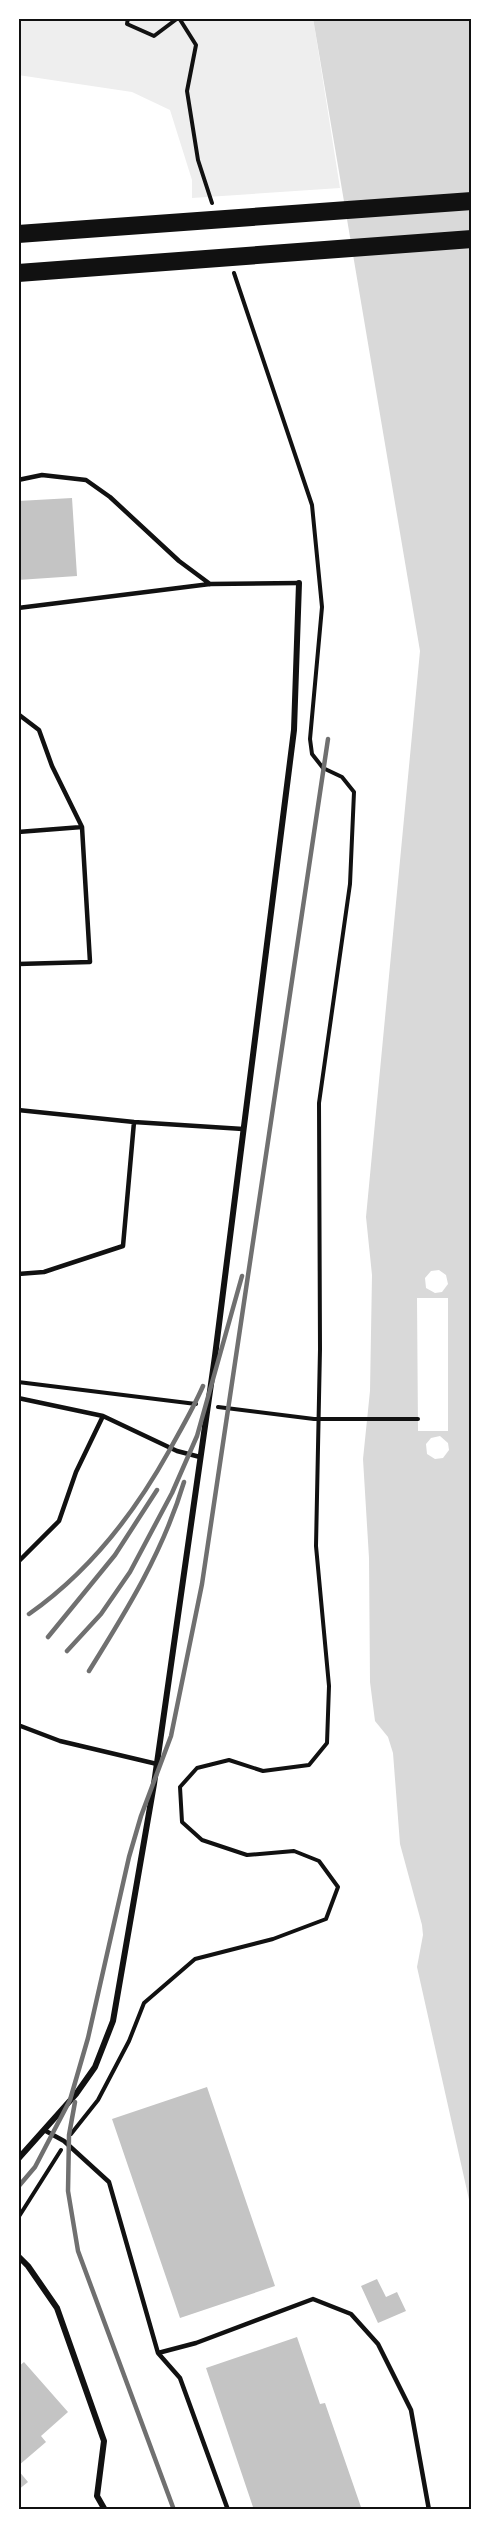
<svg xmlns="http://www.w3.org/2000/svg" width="490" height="2528" font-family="'Space Grotesk',sans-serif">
<rect width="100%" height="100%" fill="#fff"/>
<path fill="#eee" d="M 18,18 L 313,18 L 340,188 L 192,198 L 192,180 L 170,110 L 132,92 L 18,75 Z"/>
<path fill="#d9d9d9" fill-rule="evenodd" d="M 313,18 L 472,18 L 472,2213 L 417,1967 L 423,1935 L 422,1925 L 400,1844 L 393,1753 L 388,1737 L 375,1721 L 370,1682 L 369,1558 L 363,1459 L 370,1391 L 372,1275 L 366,1217 L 420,651 ZM 439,1270 L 446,1275 L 448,1284 L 442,1292 L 435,1293 L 426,1288 L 425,1278 L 431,1271 ZM 417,1298 L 448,1298 L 448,1431 L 418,1431 ZM 440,1436 L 448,1443 L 449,1450 L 443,1458 L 435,1459 L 427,1454 L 426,1444 L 431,1438 Z"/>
<path fill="#c4c4c4" d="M 72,498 L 77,576 L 18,580 L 18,501 Z
M 207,2087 L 275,2286 L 180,2318 L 112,2119 Z
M 377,2279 L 386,2297 L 397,2292 L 406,2311 L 378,2323 L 361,2286 Z
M 297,2337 L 320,2404 L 325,2403 L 362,2510 L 254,2510 L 206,2368 Z
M 24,2362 L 68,2412 L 41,2436 L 46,2442 L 18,2466 L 18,2367 Z
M 18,2470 L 28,2482 L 18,2490 Z"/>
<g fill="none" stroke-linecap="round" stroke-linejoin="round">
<path stroke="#111" stroke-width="4" d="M 128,18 L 127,24 L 154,36 L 178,18
M 179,18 L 196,45 L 187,91 L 198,160 L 212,203
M 18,1382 L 196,1404
M 218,1407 L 314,1419 L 418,1419
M 71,2134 L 98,2100 L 129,2041 L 144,2003 L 195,1959 L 273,1939 L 326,1919 L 338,1887 L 319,1861 L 294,1851 L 247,1855 L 202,1840 L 182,1822 L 180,1787 L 197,1768 L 229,1760 L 263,1771 L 309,1765 L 327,1743 L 329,1686 L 316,1546 L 320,1349 L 319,1103 L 350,884 L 354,792 L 342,777 L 323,768 L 312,754 L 310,739 L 322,607 L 312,505 L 234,273
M 18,2218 L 61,2150"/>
<path stroke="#111" stroke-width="4.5" d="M 18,480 L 42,475 L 86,480 L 110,497 L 179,561 L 210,584
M 18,608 L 210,584 L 299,583
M 18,714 L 39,730 L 52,766 L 82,827
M 18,832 L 82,827 L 90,962 L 18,964
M 18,1110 L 134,1122 L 243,1129
M 18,1274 L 44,1272 L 123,1246 L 134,1122
M 18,1398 L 103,1416
M 18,1562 L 59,1521 L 76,1472 L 103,1416 L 177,1451 L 200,1457
M 18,1725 L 60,1741 L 157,1764
M 44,2130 L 64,2141 L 109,2182 L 158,2353 L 180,2378 L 228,2510
M 158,2353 L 196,2343 L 313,2299 L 351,2314 L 378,2344 L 411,2410 L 429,2510"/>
<path stroke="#111" stroke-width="6" d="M 18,2159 L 76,2094 L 95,2067 L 113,2021 L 154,1784 L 215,1356 L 294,730 L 299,583
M 18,2256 L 28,2266 L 57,2308 L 104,2441 L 97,2496 L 105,2510"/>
<path stroke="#111" stroke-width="18" d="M 18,234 L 472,201
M 18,273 L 472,239"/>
<path stroke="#707070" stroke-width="4.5" d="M 29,1614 C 89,1572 134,1514 169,1451 C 181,1429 193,1409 203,1386
M 48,1637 L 115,1555 L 157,1490
M 67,1651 L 101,1614 L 130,1572 L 172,1493 L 197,1436 L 242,1276
M 89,1671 C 127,1610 163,1552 184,1482
M 75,2102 L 69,2135 L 68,2191 L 78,2251 L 174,2510
M 18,2187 L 35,2167 L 70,2100 L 88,2038 L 129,1857 L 141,1816 L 171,1736 L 202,1584 L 328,739"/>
</g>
<rect width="490" height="2528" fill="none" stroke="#ffffff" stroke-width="39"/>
<rect x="20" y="20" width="450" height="2488" fill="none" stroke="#111" stroke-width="2"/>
</svg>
